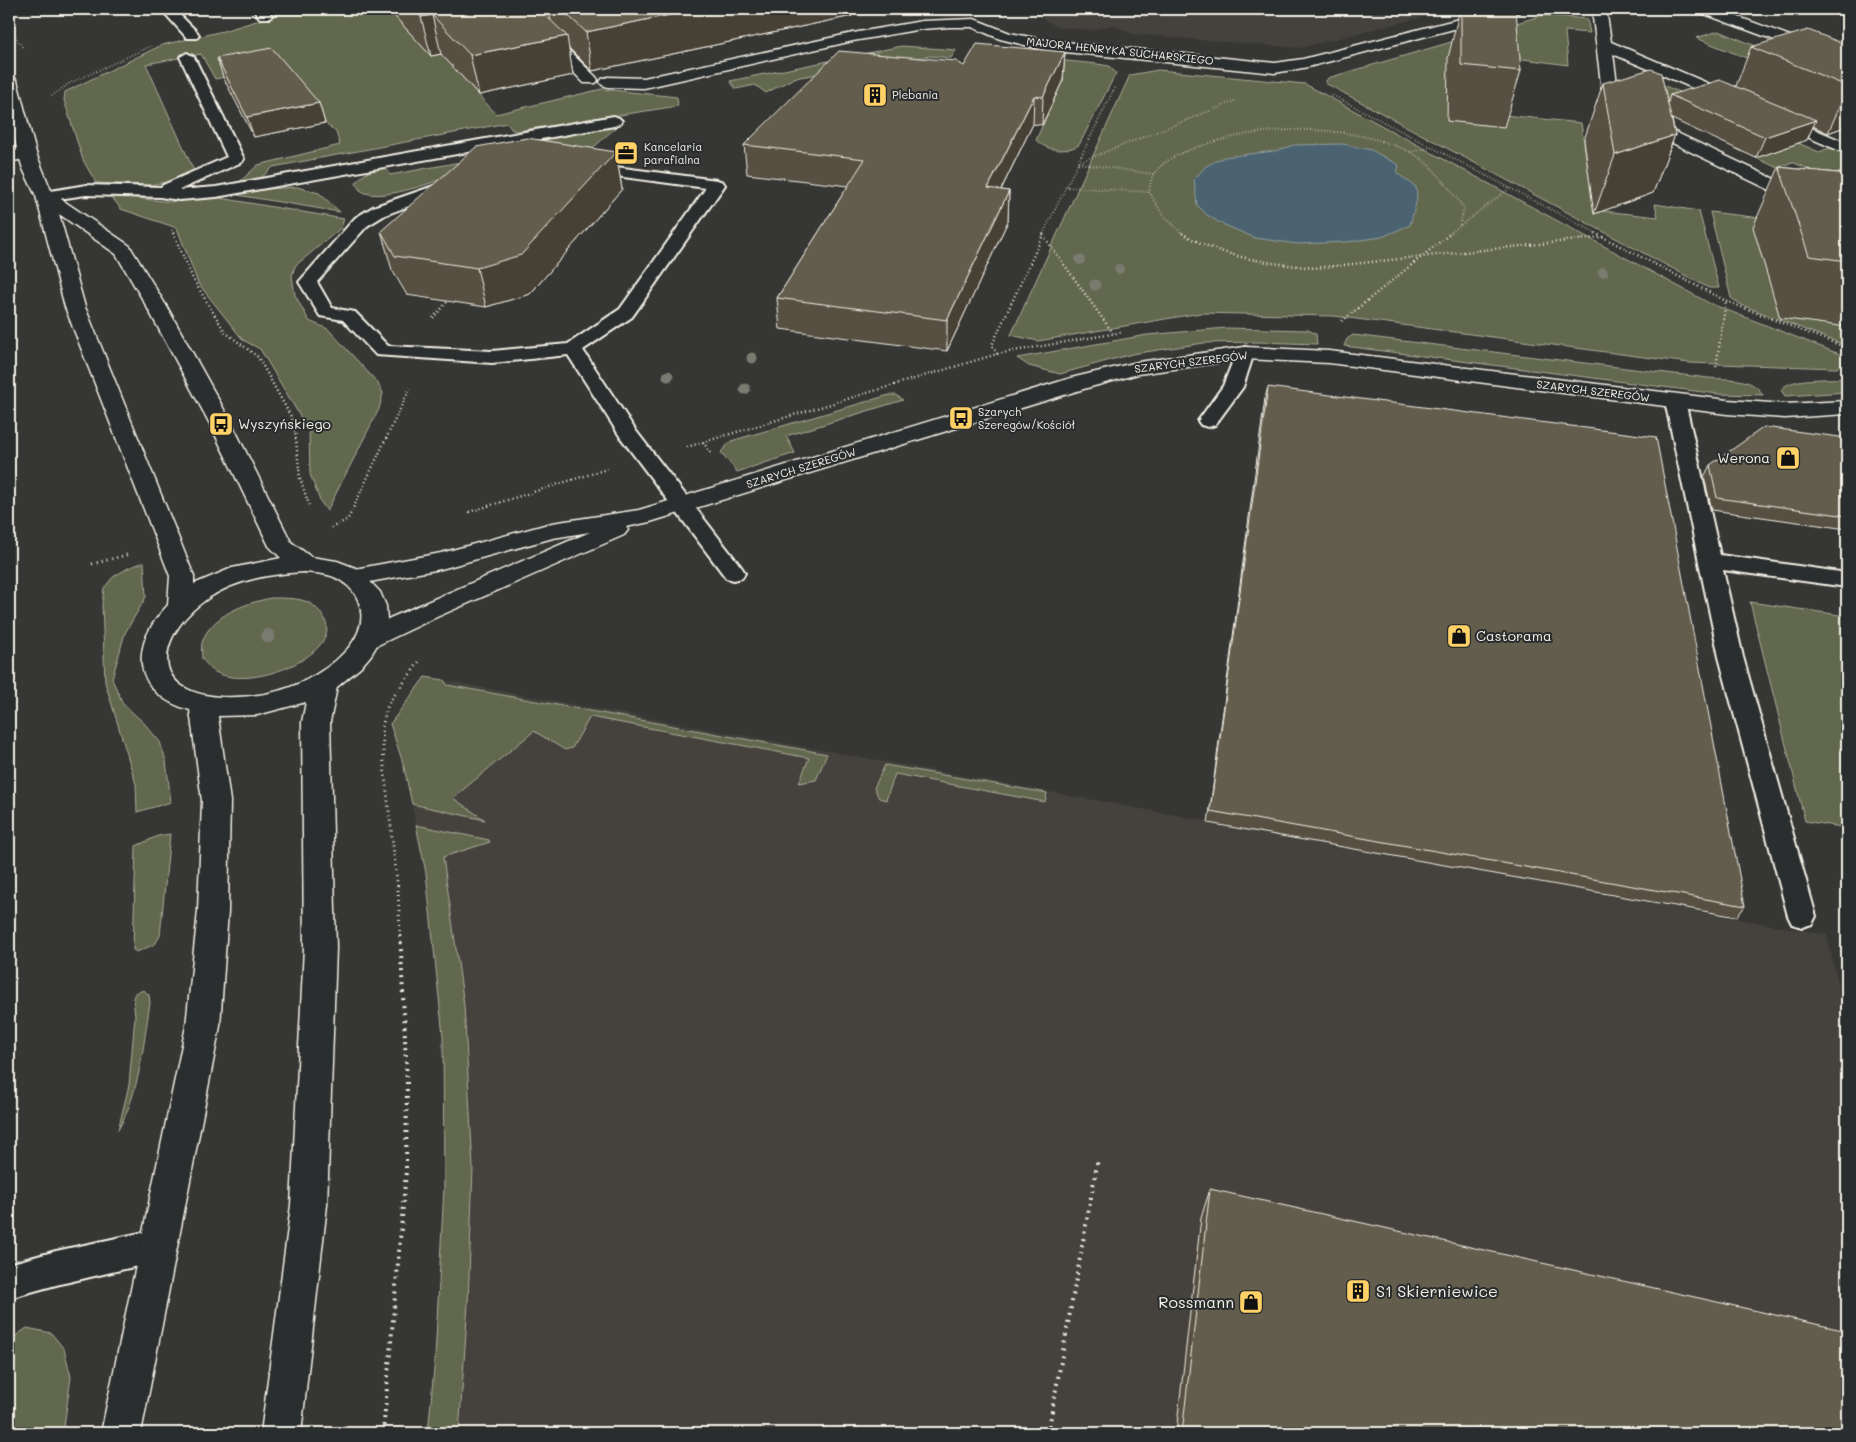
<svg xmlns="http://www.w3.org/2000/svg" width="1856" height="1442" font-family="Mali,sans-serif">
<rect width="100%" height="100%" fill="#363734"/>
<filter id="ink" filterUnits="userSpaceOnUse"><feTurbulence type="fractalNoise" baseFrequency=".02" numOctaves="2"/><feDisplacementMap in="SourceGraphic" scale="10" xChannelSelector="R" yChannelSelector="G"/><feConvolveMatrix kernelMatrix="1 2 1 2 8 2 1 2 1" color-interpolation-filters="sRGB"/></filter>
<g filter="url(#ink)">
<path fill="#44423c" d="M 1026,9 L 1453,9 L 1300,48 L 1132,34 L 1113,25 L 1093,30 L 1058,27 Z
M 425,677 L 1827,935 L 1847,1025 L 1847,1433 L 428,1433 L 435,1358 L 444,1187 L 443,1036 L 426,873 L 403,763 L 390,724 Z"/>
<path fill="#62684e" stroke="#abac9b" d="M 284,9 L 376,9 L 378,12 L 389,10 L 431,56 L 441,54 L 496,114 L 602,89 L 677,97 L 678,106 L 516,131 L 512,130 L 507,123 L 273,167 L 261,178 L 236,185 L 258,165 L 340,145 L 336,132 L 325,123 L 278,67 L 215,79 L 201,54 L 146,64 L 194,171 L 166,182 L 151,185 L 96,183 L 83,160 L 64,100 L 65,92 L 162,45 L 223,31 L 280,14 Z
M 1544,15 L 1587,19 L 1590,33 L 1565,31 L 1568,65 L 1501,56 L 1504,115 L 1581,123 L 1594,210 L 1658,217 L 1655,204 L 1699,211 L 1719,288 L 1709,288 L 1325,83 L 1328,78 Z
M 1719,31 L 1847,83 L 1847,98 L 1696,38 Z
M 902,46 L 956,50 L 951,58 L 930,56 L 794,78 L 766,93 L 755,85 L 736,89 L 730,81 Z
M 986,53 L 1097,64 L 1109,66 L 1116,73 L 1079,145 C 1065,153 1047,151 1036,140 L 1063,80 Z
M 1158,70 L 1305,84 L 1709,303 L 1847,357 L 1837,368 L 1689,363 L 1334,316 L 1200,313 L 1038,341 L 1011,335 L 1130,75 Z
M 1658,83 L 1819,152 L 1832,147 L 1847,153 L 1847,186 L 1792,162 L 1778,168 L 1756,158 L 1786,147 L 1663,105 Z
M 615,125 L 616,127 L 592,149 L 544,143 L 546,139 L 551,136 Z
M 504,154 C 479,164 382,209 360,190 C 358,188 358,186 356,183 C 362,173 374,169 385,167 L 390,175 Z
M 297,187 L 319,193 L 340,212 L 237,195 L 267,189 Z
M 110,195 L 171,202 L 214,197 L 344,219 L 341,228 L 295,266 L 292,276 L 295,295 L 309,321 L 328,329 L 377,382 L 383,393 L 379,409 L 327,511 L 320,501 L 310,474 L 309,431 L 260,349 L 243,340 L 198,283 L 177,228 L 121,209 Z
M 1710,212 L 1847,228 L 1847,346 L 1742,305 L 1731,298 Z
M 1226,328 L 1308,330 L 1316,334 L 1317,344 L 1259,342 L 1204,343 L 1132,354 L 1060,374 L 1029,366 L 1017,358 L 1147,335 Z
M 1353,335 L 1708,378 C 1728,380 1752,376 1763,395 L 1718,394 L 1344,346 L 1347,339 Z
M 1847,378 L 1847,392 L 1785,396 L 1781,390 C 1790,376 1831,380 1847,378 Z
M 889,395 L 896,395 L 903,400 L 786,436 L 795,453 L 737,472 L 721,452 L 731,441 Z
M 144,562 L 146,597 L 125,633 L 112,679 L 123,704 L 144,723 L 160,742 L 166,761 L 171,802 L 137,812 L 136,784 L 105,682 L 102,604 L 104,588 L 113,577 L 128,568 Z
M 271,598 C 282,598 295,598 305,601 C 313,604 318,609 323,616 C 348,653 247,695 212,670 C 209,667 205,662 202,659 C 202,654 201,648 202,643 C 210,615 246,603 271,598 Z
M 1750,602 L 1847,616 L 1847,828 L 1805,821 Z
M 425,677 L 444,680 L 447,685 L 827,754 L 816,780 L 799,783 L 809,758 L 590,717 L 572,748 L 565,750 L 534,731 L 453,798 L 485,820 L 412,804 L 403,763 L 390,724 Z
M 885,765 L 1047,793 L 1045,802 L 895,774 L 886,800 L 879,798 L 874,788 Z
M 416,825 L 489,840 L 490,842 L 443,857 L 464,1005 L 473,1167 L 468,1304 L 459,1433 L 428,1433 L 435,1358 L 444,1187 L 443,1036 L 426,873 Z
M 170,834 L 160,936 L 155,944 L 137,952 L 133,950 L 136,846 L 158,836 Z
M 144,990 L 149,995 L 150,1003 C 143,1046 140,1092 118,1130 L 129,1085 L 135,1016 L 133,998 L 135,993 Z
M 27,1328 L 51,1333 L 64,1349 L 71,1377 L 63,1433 L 9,1433 L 9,1340 Z"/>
<path fill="#4b6470" stroke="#8f9ca0" d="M 1343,144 L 1371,150 L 1399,165 L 1397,173 L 1416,187 L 1417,199 L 1410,225 L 1382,237 L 1347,242 L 1297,244 L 1255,238 L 1220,223 L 1207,215 L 1197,205 L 1194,179 L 1206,166 L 1224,157 L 1275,151 L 1294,145 Z"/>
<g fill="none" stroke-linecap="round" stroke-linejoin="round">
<defs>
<path id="lane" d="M 161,9 L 174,9 L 197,32 L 199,35 L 197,38 L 187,38 Z
M 253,9 L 266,9 L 272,15 L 270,18 L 260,18 Z
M 187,53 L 194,57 L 244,159 L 242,162 L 179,190 L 216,187 L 614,116 L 619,118 L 622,121 L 619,124 L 614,126 L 216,197 L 179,200 L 160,197 L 86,195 L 45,201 L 39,199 L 37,196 L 39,193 L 86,185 L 161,187 L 163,185 L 227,157 L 180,57 Z
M 584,163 L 717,180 L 723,182 L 725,185 L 632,317 L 583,350 L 636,431 L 742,568 L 745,573 L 742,578 L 734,580 L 726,578 L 621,438 L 568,355 L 492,363 L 376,355 L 343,320 L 320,316 L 299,282 L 355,218 L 373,207 L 454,179 L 460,181 L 462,184 L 460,187 L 385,215 L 367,226 L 317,282 L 332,308 L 355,312 L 388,346 L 492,351 L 568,344 L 620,309 L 706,188 L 578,171 L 576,168 L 578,165 Z
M 1245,347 L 1252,349 L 1254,353 L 1243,387 L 1215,425 L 1208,427 L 1201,425 L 1198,421 L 1223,386 L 1236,353 L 1238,349 Z
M 1675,395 L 1682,397 L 1685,401 L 1720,555 L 1847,573 L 1847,587 L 1723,570 L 1743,657 L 1816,916 L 1812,924 L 1802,927 L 1792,924 L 1788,916 L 1719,657 L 1665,401 L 1668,397 Z
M 159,1229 L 171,1233 L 176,1245 L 171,1257 L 159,1261 L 56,1285 L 9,1298 L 9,1264 L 56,1251 Z"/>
<path id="street" d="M 511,9 L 526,9 L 596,77 L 598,80 L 596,83 L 584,83 Z
M 1498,9 L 1521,9 L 1519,12 L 1308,67 L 1275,73 L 1045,50 L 1000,39 L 972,27 L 950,27 L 922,29 L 853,41 L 644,88 L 608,87 L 602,85 L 600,82 L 602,79 L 608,77 L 644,78 L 853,33 L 922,21 L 974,19 L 1010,33 L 1045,40 L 1275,63 L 1303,59 Z
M 1592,9 L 1606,9 L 1611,42 L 1740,97 L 1742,100 L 1740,103 L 1728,103 L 1613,54 L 1620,106 L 1838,209 L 1847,210 L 1847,220 L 1828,218 L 1606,111 L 1604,108 Z
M 1697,9 L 1717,9 L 1847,57 L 1847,67 L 1699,12 Z
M 1776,113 L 1847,143 L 1847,154 L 1770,121 L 1768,118 L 1770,115 Z
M 27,148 L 33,149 L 36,153 L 33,157 L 9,162 L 9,152 Z
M 1245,347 L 1329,351 L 1727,400 L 1785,404 L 1847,401 L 1847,414 L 1785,418 L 1727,414 L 1329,363 L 1245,359 L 1138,374 L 1087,388 L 650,522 L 626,527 L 628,530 L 624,535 L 439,616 L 378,645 L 369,648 L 360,645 L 356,639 L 360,633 L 390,618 L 590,532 L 553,538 L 441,569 L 353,585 L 344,583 L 341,577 L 344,571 L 441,553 L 552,523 L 639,510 L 1071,378 L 1138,362 Z"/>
<path id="primary" d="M 9,76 L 15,78 L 17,81 L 36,153 L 52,193 L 130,246 L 132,250 L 167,307 L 232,424 L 291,542 L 311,557 L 337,561 L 358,569 L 380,592 L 386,606 L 387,620 L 383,635 L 371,655 L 360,668 L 337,687 L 330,722 L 336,948 L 327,1205 L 301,1433 L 261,1433 L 291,1205 L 304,948 L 302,722 L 306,702 L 257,715 L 218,716 L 230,801 L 228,911 L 220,1026 L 141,1433 L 101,1433 L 186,1026 L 198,911 L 202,801 L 190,710 C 131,693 129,645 168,605 L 170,576 L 65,307 L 36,196 L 23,169 L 18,153 L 9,113 ZM 59,214 L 116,254 L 147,307 L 210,424 L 269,546 L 281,558 L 232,568 L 194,584 L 194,576 L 85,307 ZM 304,572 C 314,573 325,573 334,577 C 344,581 354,590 358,600 C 374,637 331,668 302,682 C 277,694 249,698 221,697 C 143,692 159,630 210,597 C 238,579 271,574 304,572 Z"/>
</defs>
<use href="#lane" stroke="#f4f1e8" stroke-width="4"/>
<use href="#street" stroke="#f4f1e8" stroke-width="3"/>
<use href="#primary" stroke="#f4f1e8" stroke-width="3"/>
<path stroke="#f4f1e8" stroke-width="2" stroke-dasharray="0.5 2.5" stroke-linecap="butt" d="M 9,26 L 23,48
M 1330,94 L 1598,234
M 52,96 L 70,83 L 151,46
M 1411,152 L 1432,147
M 1153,174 L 1077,163 L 1235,101
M 1065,187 L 1149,192
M 172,230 L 174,234
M 1043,234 L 1115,87
M 1183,234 L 1163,215 L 1149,192 C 1150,187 1151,178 1154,174 C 1163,160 1181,153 1195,148 C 1261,124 1348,122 1412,153 C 1433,164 1449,189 1464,208 L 1459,227
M 1449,234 L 1510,188"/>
<path stroke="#f4f1e8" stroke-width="2.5" stroke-dasharray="1 3" stroke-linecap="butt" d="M 173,233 L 193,279 L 225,332 L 258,357 L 294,422 L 300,478 L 309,505
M 1182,233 C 1222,258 1268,263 1315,268 L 1605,237
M 1595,233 L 1726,301 L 1847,348
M 1043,235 L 1113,333
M 433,318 L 447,302
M 1342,321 L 1451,233
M 997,354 L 992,345 L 1044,233
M 1716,367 L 1726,301
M 703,442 L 712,455
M 687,447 L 997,354 L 1123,332
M 469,512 L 607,469
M 331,528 L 348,519 L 410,388"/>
<path stroke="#f4f1e8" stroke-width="3" stroke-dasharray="1 4" stroke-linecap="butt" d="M 92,564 L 130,554
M 400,931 L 398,890 L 384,766 L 382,727 L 388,704 L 419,662"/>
<path stroke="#f4f1e8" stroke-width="4" stroke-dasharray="2 5" stroke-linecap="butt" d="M 383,1433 L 406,1172 L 407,1083 L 400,930
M 1048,1433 L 1098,1159"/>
<use href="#lane" fill="#2a2d2e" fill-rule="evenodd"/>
<use href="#street" fill="#2a2d2e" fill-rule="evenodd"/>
<use href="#primary" fill="#2a2d2e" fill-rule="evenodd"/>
</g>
<g fill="#7a7b71">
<circle cx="1080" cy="260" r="5"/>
<circle cx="1119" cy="269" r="5"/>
<circle cx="1603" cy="272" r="5"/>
<circle cx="1095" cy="285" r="5.5"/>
<circle cx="752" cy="358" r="5.5"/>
<circle cx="668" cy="376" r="5.5"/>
<circle cx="745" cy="389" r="5.5"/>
<circle cx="268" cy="636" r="7"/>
</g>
<path fill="#565042" stroke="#f4f1e8" d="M 376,9 L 851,9 L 852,16 L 592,71 L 569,48 L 573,75 L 479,95 L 441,54 L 431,56 L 389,10 L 378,12 Z
M 1460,9 L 1508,9 L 1521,71 L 1504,127 L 1447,121 L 1448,58 Z
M 1847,45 L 1847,126 L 1828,133 L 1813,126 L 1807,140 L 1756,158 L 1672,119 L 1675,135 L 1653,193 L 1594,214 L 1584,140 L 1603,83 L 1668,102 L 1670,95 L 1736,86 L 1751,47 Z
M 1065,52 L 1063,80 L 1042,125 L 1033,124 L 1001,190 L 1009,191 L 1008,221 L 947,351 L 780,329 L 777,298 L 848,186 L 747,174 L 744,145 L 964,66 Z
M 217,58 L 319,103 L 325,123 L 254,137 L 223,77 Z
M 616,152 L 622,189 L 530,294 L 486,307 L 407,295 L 392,270 L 381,231 Z
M 1779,167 L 1847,174 L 1847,327 L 1780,318 L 1753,227 Z
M 1268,387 L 1745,906 L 1737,917 L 1208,823 L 1265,398 Z
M 1847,438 L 1847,529 L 1712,510 L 1704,477 L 1710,465 Z
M 1210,1189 L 1847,1433 L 1176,1433 L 1201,1218 Z"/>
<path fill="#464136" stroke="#f4f1e8" d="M 378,9 L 389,9 L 389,10 L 378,12 Z
M 540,9 L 548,9 L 551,20 L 543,22 Z
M 699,9 L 851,9 L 852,16 L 592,71 L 586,32 Z
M 432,15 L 441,54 L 431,56 L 421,17 Z
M 567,36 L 573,75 L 479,95 L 470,55 Z
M 1065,52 L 1063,80 L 1042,125 L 1043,97 Z
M 1847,90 L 1847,126 L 1828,133 Z
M 1034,96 L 1033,124 L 987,218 L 988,188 Z
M 319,103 L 325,123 L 254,137 L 247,117 Z
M 1816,120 L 1807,140 L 1756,158 L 1765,137 Z
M 1675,135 L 1653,193 L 1594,214 L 1615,155 Z
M 616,152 L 622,189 L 530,294 L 486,307 L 477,268 Z
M 1009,191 L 1008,221 L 947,351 L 947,320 Z"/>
<path fill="#645d4d" stroke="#f4f1e8" d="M 414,9 L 539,9 L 567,36 L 470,55 L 432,15 L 421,17 Z
M 561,9 L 699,9 L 586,32 Z
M 1461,9 L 1508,9 L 1516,10 L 1521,71 L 1461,65 Z
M 1808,30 L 1847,45 L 1847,86 L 1751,47 Z
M 977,44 L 1065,52 L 1043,97 L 1034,96 L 988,188 L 1009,191 L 947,320 L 777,298 L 865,159 L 744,145 L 839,51 L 956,61 L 964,66 Z
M 272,48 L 319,103 L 247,117 L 217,58 Z
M 1651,69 L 1661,73 L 1675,135 L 1615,155 L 1603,83 Z
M 1720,80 L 1816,120 L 1765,137 L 1670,95 Z
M 527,138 L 616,152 L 521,255 L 477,268 L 395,256 L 381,231 L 476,147 Z
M 1779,167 L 1847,174 L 1847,261 L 1809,256 Z
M 1268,387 L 1656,437 L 1745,906 L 1210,811 Z
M 1764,427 L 1847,438 L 1847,516 L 1717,498 L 1710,465 Z
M 1210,1189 L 1847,1331 L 1847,1433 L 1182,1433 Z"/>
</g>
<defs>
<symbol id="building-square" viewBox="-11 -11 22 22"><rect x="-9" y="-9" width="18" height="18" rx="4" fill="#ffd166" stroke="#2a2d2e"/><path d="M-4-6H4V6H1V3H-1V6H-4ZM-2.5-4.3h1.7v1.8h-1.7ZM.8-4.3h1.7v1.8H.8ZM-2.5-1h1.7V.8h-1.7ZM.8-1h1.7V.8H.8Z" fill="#111"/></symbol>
<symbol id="office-square" viewBox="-11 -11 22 22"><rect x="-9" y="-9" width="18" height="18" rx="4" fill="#ffd166" stroke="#2a2d2e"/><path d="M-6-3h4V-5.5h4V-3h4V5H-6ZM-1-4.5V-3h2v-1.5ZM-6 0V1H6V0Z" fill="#111"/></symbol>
<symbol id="bus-square" viewBox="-11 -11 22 22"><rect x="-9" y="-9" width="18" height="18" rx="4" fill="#ffd166" stroke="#2a2d2e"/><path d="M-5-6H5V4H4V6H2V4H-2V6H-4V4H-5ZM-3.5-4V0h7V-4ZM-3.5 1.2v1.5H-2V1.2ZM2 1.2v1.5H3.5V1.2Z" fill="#111"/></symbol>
<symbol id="shop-square" viewBox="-11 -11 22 22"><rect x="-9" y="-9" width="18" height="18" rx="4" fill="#ffd166" stroke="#2a2d2e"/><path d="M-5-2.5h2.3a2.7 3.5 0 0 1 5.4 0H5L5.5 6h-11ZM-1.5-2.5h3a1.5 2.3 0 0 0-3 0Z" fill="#111"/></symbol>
</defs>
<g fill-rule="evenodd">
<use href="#building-square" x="861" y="81" width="28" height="28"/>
<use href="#office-square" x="612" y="139" width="28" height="28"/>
<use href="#bus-square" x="947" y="404" width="28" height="28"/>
<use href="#bus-square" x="207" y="410" width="28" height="28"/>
<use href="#shop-square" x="1774" y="444" width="28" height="28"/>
<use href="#shop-square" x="1445" y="622" width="28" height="28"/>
<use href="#building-square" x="1344" y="1277" width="28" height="28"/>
<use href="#shop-square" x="1237" y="1288" width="28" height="28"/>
</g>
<g text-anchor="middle" stroke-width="4" stroke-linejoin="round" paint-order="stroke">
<g font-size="11" fill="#f4f1e8" stroke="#2a2d2e">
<text transform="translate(1120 51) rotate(6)" y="4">MAJORA HENRYKA SUCHARSKIEGO</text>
<text transform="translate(1191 362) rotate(-7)" y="4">SZARYCH SZEREGÓW</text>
<text transform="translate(1593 391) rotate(7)" y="4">SZARYCH SZEREGÓW</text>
<text transform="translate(801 468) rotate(-17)" y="4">SZARYCH SZEREGÓW</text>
</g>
<g font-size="11" fill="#f4f1e8" stroke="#2a2d2e" text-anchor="start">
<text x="892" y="99">Plebania</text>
<text x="644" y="151">Kancelaria<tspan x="644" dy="13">parafialna</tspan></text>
<text x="978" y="416">Szarych<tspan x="978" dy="13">Szeregów/Kościół</tspan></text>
</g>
<g font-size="14" fill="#f4f1e8" stroke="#2a2d2e" text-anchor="start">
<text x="238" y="429">Wyszyńskiego</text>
<text x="1770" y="463" text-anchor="end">Werona</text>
<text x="1476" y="641">Castorama</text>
</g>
<g font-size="16" fill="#f4f1e8" stroke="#2a2d2e" text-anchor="start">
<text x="1376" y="1297">S1 Skierniewice</text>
<text x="1234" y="1308" text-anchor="end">Rossmann</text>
</g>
</g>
<rect width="1856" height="1442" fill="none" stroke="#2a2d2e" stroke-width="30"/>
<rect x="15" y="15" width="1826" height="1412" fill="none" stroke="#f4f1e8" stroke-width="2" filter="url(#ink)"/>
</svg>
